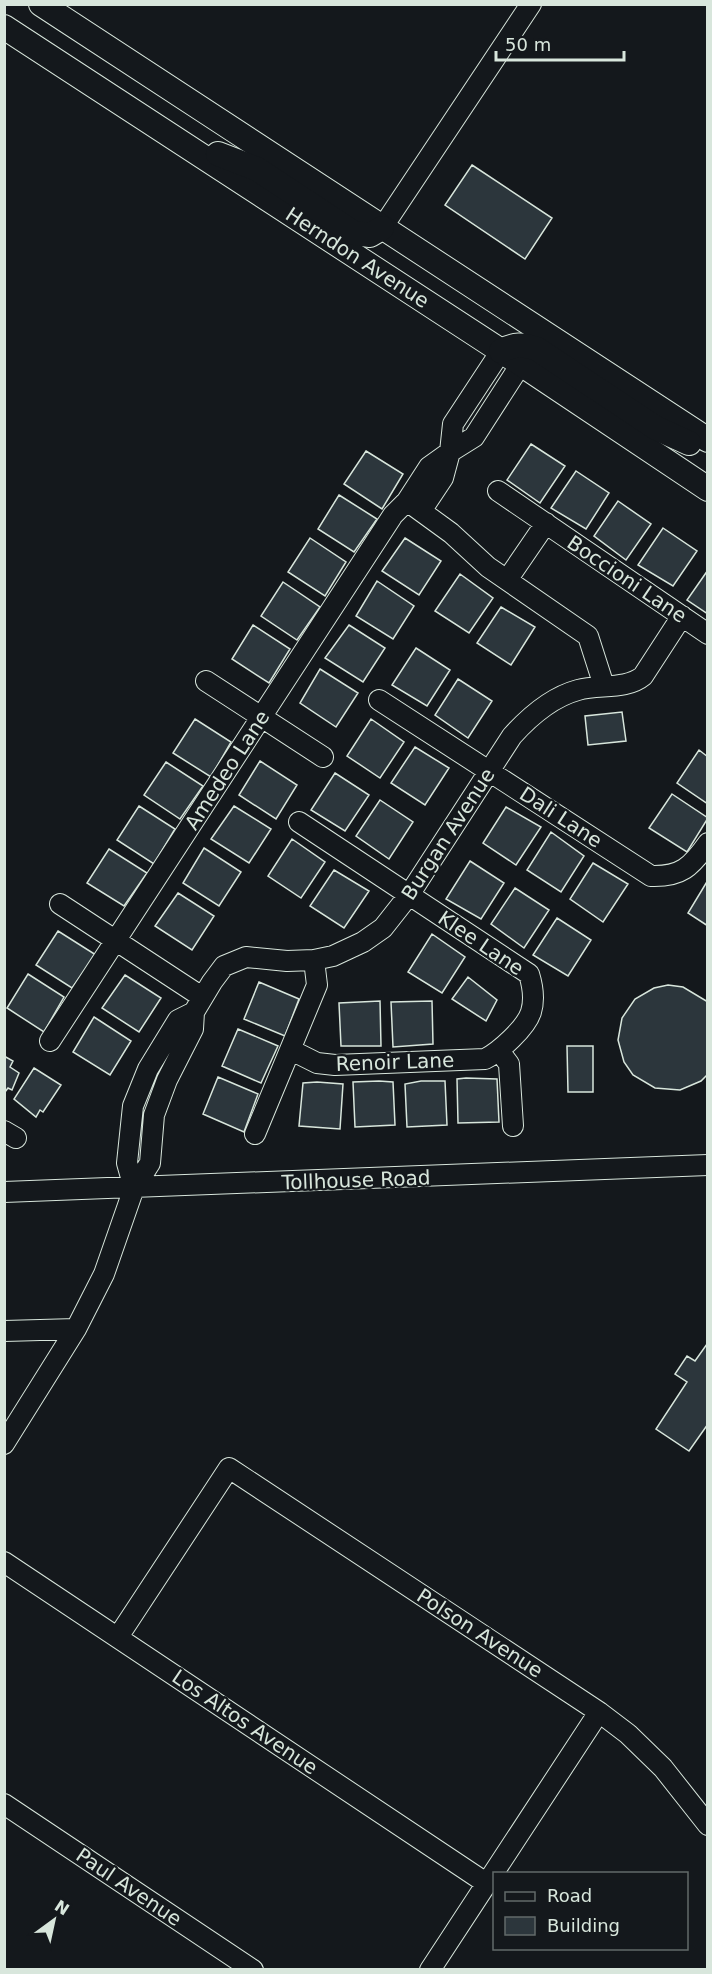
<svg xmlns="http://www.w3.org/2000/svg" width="712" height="1974" font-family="'DejaVu Sans',sans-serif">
<rect width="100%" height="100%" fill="#14181c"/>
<path fill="#2c363c" stroke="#d8e6dc" stroke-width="1.5" d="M 472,165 L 552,218 L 525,259 L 445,205 Z
M 531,444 L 565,466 L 540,503 L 507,480 Z
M 366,451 L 403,474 L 382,509 L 344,484 Z
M 576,471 L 609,493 L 586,529 L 551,508 Z
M 339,495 L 377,519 L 354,552 L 318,529 Z
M 618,501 L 651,524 L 626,560 L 594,536 Z
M 663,528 L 697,551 L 673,586 L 638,565 Z
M 310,538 L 346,562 L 325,596 L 288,572 Z
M 405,538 L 441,561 L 419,595 L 382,571 Z
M 708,570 L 708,614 L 687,600 Z
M 460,574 L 493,598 L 469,633 L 435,611 Z
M 377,581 L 414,606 L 393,639 L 356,616 Z
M 283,582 L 320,607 L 297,640 L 261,616 Z
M 501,607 L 535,627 L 511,665 L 477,643 Z
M 253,625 L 290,649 L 269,683 L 232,659 Z
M 349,625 L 385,648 L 363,682 L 325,658 Z
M 416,648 L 450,670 L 427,706 L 392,685 Z
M 320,669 L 358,693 L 336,727 L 300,703 Z
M 458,679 L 492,701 L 468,738 L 435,715 Z
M 622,712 L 626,741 L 588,745 L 585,716 Z
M 195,719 L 231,742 L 211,777 L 173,753 Z
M 371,719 L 404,742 L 380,778 L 347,756 Z
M 415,747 L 449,768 L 425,805 L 391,783 Z
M 699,750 L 708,757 L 708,804 L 677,783 Z
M 260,761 L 297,785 L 276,819 L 239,795 Z
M 166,762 L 203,786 L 180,819 L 144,795 Z
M 335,773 L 369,795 L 345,831 L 311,810 Z
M 672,794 L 708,818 L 687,852 L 649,828 Z
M 380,800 L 413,822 L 389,859 L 356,836 Z
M 139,806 L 175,829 L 154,864 L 117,840 Z
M 234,806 L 271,829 L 249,863 L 211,839 Z
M 506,807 L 541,827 L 516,865 L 483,843 Z
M 551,832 L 584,856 L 561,892 L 527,870 Z
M 292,839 L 325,862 L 301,898 L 268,876 Z
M 204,848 L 241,872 L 219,906 L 183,883 Z
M 109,849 L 147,873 L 124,906 L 87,883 Z
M 470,861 L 504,883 L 481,919 L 446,899 Z
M 593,863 L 628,884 L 603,922 L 570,899 Z
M 334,870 L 369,891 L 344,928 L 310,906 Z
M 708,880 L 708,926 L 688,913 Z
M 515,888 L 549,910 L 524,948 L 491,924 Z
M 178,893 L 214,916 L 192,950 L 155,926 Z
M 557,918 L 591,940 L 568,976 L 533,955 Z
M 58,931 L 96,955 L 72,988 L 36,965 Z
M 432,934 L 465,957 L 442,993 L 408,972 Z
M 28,974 L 64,997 L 44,1032 L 7,1008 Z
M 125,975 L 161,998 L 139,1032 L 102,1008 Z
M 468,977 L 497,1000 L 486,1021 L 452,999 Z
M 259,982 L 299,999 L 285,1036 L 244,1019 Z
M 668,985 L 683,987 L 708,1002 L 708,1074 L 701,1081 L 680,1090 L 655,1088 L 633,1075 L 624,1062 L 618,1040 L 622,1018 L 635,999 L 654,988 Z
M 380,1001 L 381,1046 L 341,1046 L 339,1003 Z
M 432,1001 L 433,1044 L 393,1047 L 391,1002 Z
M 94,1017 L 131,1041 L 110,1075 L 73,1052 Z
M 238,1029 L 278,1046 L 261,1083 L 222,1066 Z
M 567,1046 L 593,1046 L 593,1092 L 568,1092 Z
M 4,1056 L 13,1061 L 10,1067 L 19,1073 L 12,1090 L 8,1088 L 5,1092 Z
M 34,1068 L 61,1085 L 43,1112 L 40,1110 L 36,1117 L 14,1099 Z
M 218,1077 L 258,1094 L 244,1132 L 203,1114 Z
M 466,1078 L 497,1079 L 499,1122 L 458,1123 L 457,1079 Z
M 379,1081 L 393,1082 L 395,1125 L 355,1127 L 353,1082 Z
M 421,1081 L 445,1081 L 447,1125 L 407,1127 L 405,1084 Z
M 317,1082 L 343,1084 L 340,1129 L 299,1126 L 303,1083 Z
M 707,1344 L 708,1424 L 689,1451 L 656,1429 L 687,1382 L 675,1374 L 687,1356 L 695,1361 Z"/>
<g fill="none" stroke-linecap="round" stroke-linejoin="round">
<defs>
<path id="minor" d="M 382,228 L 531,4
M 498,491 L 708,634
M 407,501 L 429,467 L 450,452 L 453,424 L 501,351
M 421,511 L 443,478 L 450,452 L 474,437 L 521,364
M 507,580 L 546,523
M 206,681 L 323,757
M 379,700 L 651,876 C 681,877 691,867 708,843
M 60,904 L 202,997
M 50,1041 L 393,515 L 407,501 L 451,533 L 488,567 L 588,636 L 604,686
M 291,1050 L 317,1063 L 335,1065 L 485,1059 C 499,1052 526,1028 531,1012 C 535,999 533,987 529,974 L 299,822
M 500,1052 L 509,1064 L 513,1126
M 4,1131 L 16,1138
M 255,1134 L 317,985 L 314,960
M 134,1188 L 127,1163 L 133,1106 L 148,1069 L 178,1020 L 194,1012
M 4,1192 L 708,1165
M 4,1331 L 76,1329
M 4,1444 L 76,1329 L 104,1274 L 134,1188 L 150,1163 L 154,1115 L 167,1080 L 193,1029 L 194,1012 L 212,982 L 224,966 L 246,957 L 287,961 L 314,960 L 333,956 L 363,942 L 383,928 L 409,895 L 512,736 C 530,716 552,697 578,690 C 599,684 626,690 643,676 L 682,616
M 4,1562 L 486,1883
M 118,1637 L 229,1468 L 599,1712 L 628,1734 L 663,1768 L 708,1825
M 4,1804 L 253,1970
M 430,1970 L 599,1712"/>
<g id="major">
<path d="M 41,4 L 708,440"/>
<path id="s1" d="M 4,27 L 521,364 L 708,489"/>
<path d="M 218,154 L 257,169 L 354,233 L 370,235 L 382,228"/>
<path d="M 501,351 C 514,344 523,344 537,349 L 656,428 L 689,443"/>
</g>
</defs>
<use href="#minor" stroke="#d8e6dc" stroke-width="22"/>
<use href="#major" stroke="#d8e6dc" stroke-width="26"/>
<use href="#minor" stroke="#14181c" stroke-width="20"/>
<use href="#major" stroke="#14181c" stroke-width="24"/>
</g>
<g text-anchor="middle" stroke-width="4.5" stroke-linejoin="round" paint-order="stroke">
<g font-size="20" fill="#d8e6dc" stroke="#14181c">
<text dy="7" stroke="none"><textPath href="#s1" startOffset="422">Herndon Avenue</textPath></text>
<text transform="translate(627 579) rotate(34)" y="7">Boccioni Lane</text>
<text transform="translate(227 770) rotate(-57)" y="7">Amedeo Lane</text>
<text transform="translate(561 817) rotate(33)" y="7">Dali Lane</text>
<text transform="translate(448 834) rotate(-57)" y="7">Burgan Avenue</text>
<text transform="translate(481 943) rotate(34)" y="7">Klee Lane</text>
<text transform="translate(395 1062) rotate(-2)" y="7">Renoir Lane</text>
<text transform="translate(356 1180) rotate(-2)" y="7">Tollhouse Road</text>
<text transform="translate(480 1633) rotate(33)" y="7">Polson Avenue</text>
<text transform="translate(245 1722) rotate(34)" y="7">Los Altos Avenue</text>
<text transform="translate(129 1887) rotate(34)" y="7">Paul Avenue</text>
</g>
</g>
<rect width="712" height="1974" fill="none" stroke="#d8e6dc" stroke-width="12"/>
<rect x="493" y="1872" width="195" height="78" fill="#14181c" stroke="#626a69" stroke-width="1.5"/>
<rect x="505" y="1892" width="30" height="9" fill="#14181c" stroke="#626a69" stroke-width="1.5"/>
<text x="547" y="1902" font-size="18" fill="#d8e6dc">Road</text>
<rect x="505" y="1917" width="30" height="18" fill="#2c363c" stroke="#626a69" stroke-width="1.5"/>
<text x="547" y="1932" font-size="18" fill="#d8e6dc">Building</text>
<g transform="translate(54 1920) rotate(33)" stroke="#14181c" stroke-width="4.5" paint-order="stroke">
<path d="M0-4.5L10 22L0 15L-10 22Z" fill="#d8e6dc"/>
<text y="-9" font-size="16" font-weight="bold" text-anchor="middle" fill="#d8e6dc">N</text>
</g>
<path d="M496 51v9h128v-9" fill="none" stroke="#d8e6dc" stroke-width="3"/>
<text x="505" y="51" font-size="18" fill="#d8e6dc" stroke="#14181c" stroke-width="4.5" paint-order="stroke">50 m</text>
</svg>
